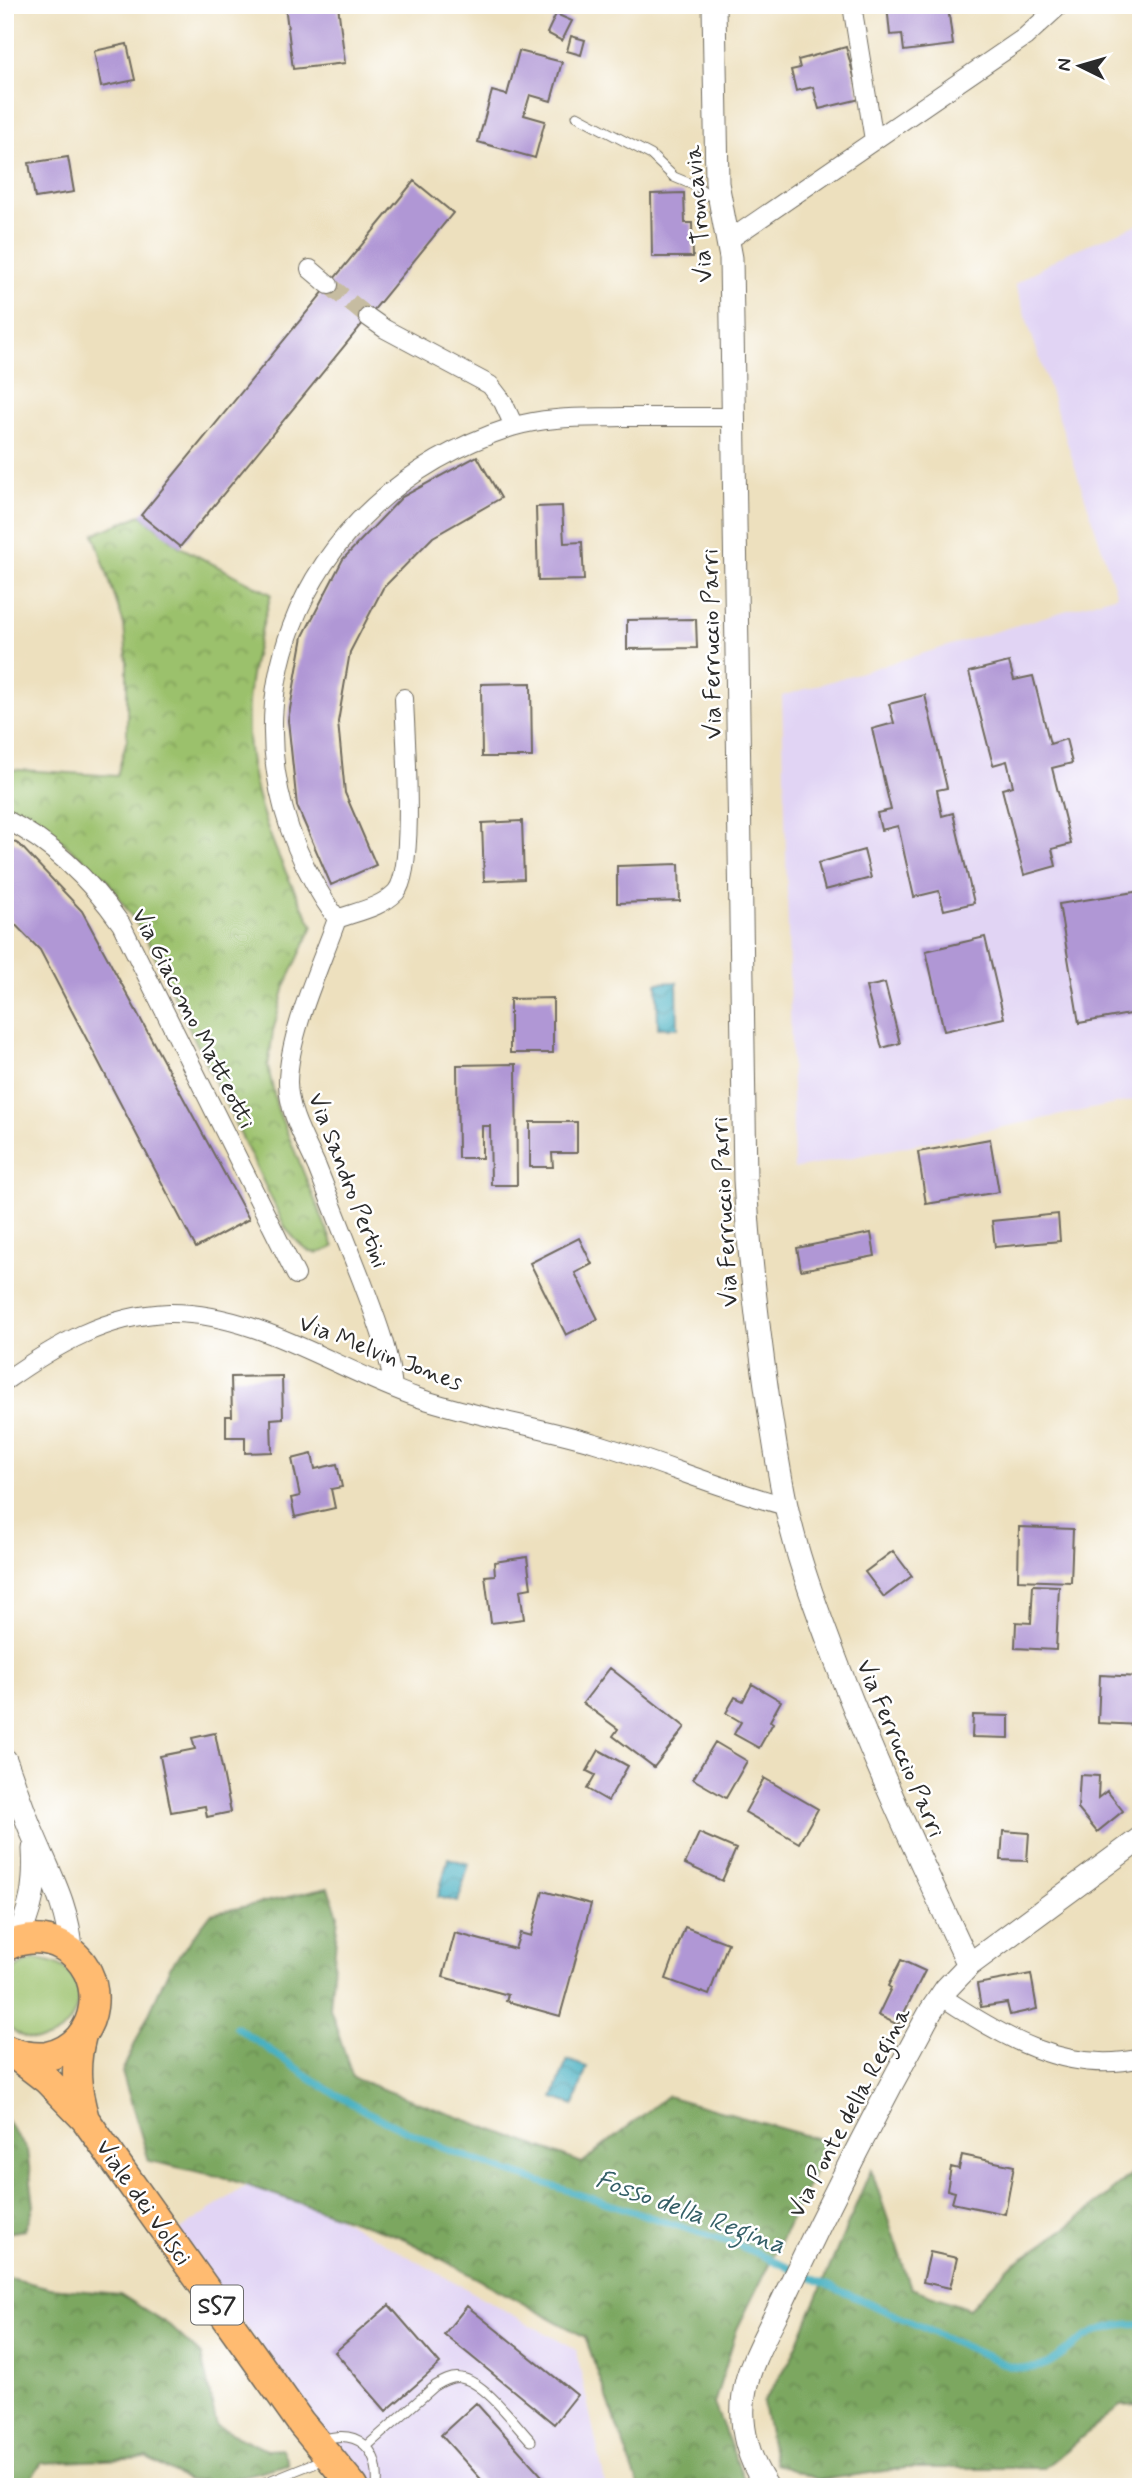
<svg xmlns="http://www.w3.org/2000/svg" width="1146" height="2492" font-family="Mynerve,sans-serif">
<defs>
<pattern id="forest-crowns" width="20" height="18" patternUnits="userSpaceOnUse" patternTransform="scale(1.75)"><rect width="20" height="18" fill="#7ca760"/><path d="M2 6a3 3 0 1 1 6 0M12 15a3 3 0 1 1 6 0" fill="none" stroke="#66884f"/></pattern>
<pattern id="park-crowns" width="20" height="18" patternUnits="userSpaceOnUse" patternTransform="scale(1.75)"><rect width="20" height="18" fill="#9bc16c"/><path d="M2 6a3 3 0 1 1 6 0M12 15a3 3 0 1 1 6 0" fill="none" stroke="#7f9d59"/></pattern>
<pattern id="water-waves" width="16" height="10" patternUnits="userSpaceOnUse" patternTransform="scale(1.75)"><rect width="16" height="10" fill="#42aec0"/><path d="M0 5q4-4 8 0t8 0" fill="none" stroke="#378e9c"/></pattern>
</defs>
<rect width="100%" height="100%" fill="#fff"/>
<filter id="ink" filterUnits="userSpaceOnUse"><feTurbulence type="fractalNoise" baseFrequency=".0143" numOctaves="2"/><feDisplacementMap in="SourceGraphic" scale="14" xChannelSelector="R" yChannelSelector="G"/><feConvolveMatrix kernelMatrix="1 2 1 2 8 2 1 2 1" color-interpolation-filters="sRGB"/></filter>
<filter id="wash" filterUnits="userSpaceOnUse"><feTurbulence type="fractalNoise" baseFrequency=".00686" numOctaves="4" result="noise"/><feDisplacementMap in="SourceGraphic" scale="28" xChannelSelector="R" yChannelSelector="G"/><feGaussianBlur stdDeviation="1.57" result="paint"/><feColorMatrix in="noise" values="0 0 0 0 0 0 0 0 0 0 0 0 0 0 0 0 0 1.4 0 .05"/><feComposite in="paint" operator="in"/></filter>
<g filter="url(#wash)">
<rect width="100%" height="100%" fill="#ede0be"/>
<path fill="#e1d4f4" d="M 1141,223 L 1141,1099 L 794,1169 L 782,696 L 1117,595 L 1015,284 L 1064,254 Z
M 262,2175 L 576,2350 L 606,2487 L 370,2487 L 313,2421 L 179,2231 Z"/>
<path fill="#9bc16c" stroke="#63764c" stroke-width="2" d="M 35,1959 C 122,1966 59,2084 5,2022 C 5,1988 0,1969 35,1959 Z"/>
<path fill="url(#forest-crowns)" stroke="#546946" stroke-width="2" d="M 328,1888 L 338,1915 L 330,2008 L 353,2078 L 582,2163 L 667,2096 L 829,2142 L 737,2329 L 714,2404 L 747,2487 L 639,2487 L 585,2337 L 401,2237 L 222,2177 L 149,2161 L 122,2072 L 170,1967 L 211,1914 Z
M 5,2118 L 27,2150 L 34,2206 L 25,2230 L 5,2233 Z
M 871,2169 L 911,2288 L 969,2309 L 1009,2267 L 1072,2224 L 1134,2172 L 1141,2171 L 1141,2405 L 1120,2406 L 1044,2468 L 906,2468 L 820,2480 L 775,2464 L 763,2403 L 791,2359 Z
M 5,2277 L 51,2288 L 120,2294 L 169,2325 L 201,2355 L 217,2426 L 266,2450 L 282,2449 L 288,2464 L 216,2483 L 187,2480 L 147,2458 L 42,2463 L 24,2487 L 5,2487 Z"/>
<path fill="url(#park-crowns)" stroke="#63764c" stroke-width="2" d="M 141,515 L 180,547 L 271,594 C 264,622 254,653 250,682 C 238,772 271,849 313,926 L 285,986 L 273,1031 L 268,1067 L 277,1108 L 334,1247 C 309,1261 303,1247 286,1229 L 146,938 L 106,878 L 39,823 L 5,808 L 5,769 L 117,776 L 127,739 L 127,661 L 124,625 L 94,534 Z"/>
<path fill="url(#water-waves)" stroke="#366c76" stroke-width="2" d="M 677,982 L 678,1028 L 658,1028 L 657,983 Z
M 448,1858 L 469,1864 L 458,1902 L 438,1897 Z
M 567,2060 L 587,2067 L 574,2105 L 553,2098 Z"/>
<g fill="none" stroke-linecap="round" stroke-linejoin="round">
<path stroke="#42aec0" stroke-width="7" d="M 236,2027 L 325,2088 L 365,2111 L 443,2148 L 497,2168 L 738,2245 L 1009,2366 C 1047,2375 1055,2357 1083,2339 C 1100,2328 1120,2323 1141,2324"/>
</g>
<g id="blocks">
<path fill="#b097d5" d="M 285,5 L 338,5 L 345,63 L 293,69 Z
M 782,5 L 798,5 L 784,11 Z
M 887,5 L 948,7 L 953,45 L 904,51 L 902,34 L 890,35 Z
M 556,14 L 572,21 L 562,41 L 547,33 Z
M 571,36 L 585,40 L 581,55 L 567,51 Z
M 127,44 L 135,80 L 101,87 L 94,51 Z
M 846,47 L 860,99 L 819,109 L 813,87 L 796,91 L 791,70 L 800,68 L 798,60 Z
M 519,51 L 562,62 L 551,101 L 530,95 L 524,115 L 545,121 L 535,158 L 478,142 L 492,91 L 507,95 Z
M 68,157 L 74,192 L 35,198 L 29,163 Z
M 414,181 L 453,213 L 180,547 L 141,515 Z
M 684,193 L 685,223 L 692,223 L 693,257 L 652,257 L 651,194 Z
M 477,456 L 501,498 L 433,537 L 383,588 L 350,652 L 338,722 L 345,793 L 376,865 L 331,885 L 297,806 L 288,720 L 303,636 L 343,559 L 402,497 Z
M 562,506 L 564,543 L 582,542 L 584,580 L 538,581 L 536,507 Z
M 696,619 L 697,648 L 627,649 L 627,620 Z
M 1009,662 L 1014,680 L 1033,676 L 1050,744 L 1066,739 L 1072,763 L 1052,768 L 1071,844 L 1052,849 L 1056,866 L 1024,875 L 1002,789 L 1013,786 L 1007,761 L 993,765 L 969,672 Z
M 531,683 L 532,757 L 482,757 L 481,684 Z
M 925,695 L 947,788 L 937,790 L 942,816 L 953,813 L 974,903 L 944,910 L 939,891 L 914,897 L 898,826 L 881,830 L 877,813 L 891,810 L 872,729 L 894,723 L 889,704 Z
M 522,821 L 524,879 L 484,881 L 482,823 Z
M 5,837 L 20,845 L 82,911 L 249,1219 L 196,1248 L 40,950 L 5,914 Z
M 864,850 L 871,878 L 825,890 L 818,863 Z
M 679,864 L 680,901 L 617,903 L 617,866 Z
M 1141,891 L 1141,1012 L 1079,1023 L 1059,904 Z
M 985,937 L 1004,1018 L 944,1031 L 926,951 Z
M 885,983 L 900,1043 L 882,1048 L 866,987 Z
M 553,998 L 553,1053 L 510,1053 L 510,999 Z
M 516,1064 L 517,1185 L 491,1185 L 490,1126 L 482,1126 L 482,1158 L 458,1158 L 457,1065 Z
M 530,1122 L 577,1122 L 577,1153 L 552,1153 L 553,1167 L 530,1167 Z
M 990,1139 L 999,1192 L 926,1204 L 918,1152 Z
M 1058,1214 L 1060,1241 L 995,1247 L 992,1221 Z
M 871,1233 L 875,1256 L 801,1270 L 797,1248 Z
M 579,1238 L 592,1264 L 575,1273 L 598,1319 L 566,1335 L 530,1263 Z
M 282,1376 L 283,1418 L 271,1419 L 272,1452 L 245,1453 L 245,1437 L 226,1437 L 226,1416 L 232,1416 L 231,1377 Z
M 312,1454 L 315,1469 L 337,1464 L 342,1487 L 331,1489 L 335,1508 L 295,1517 L 291,1498 L 300,1496 L 292,1459 Z
M 1019,1527 L 1073,1529 L 1071,1582 L 1018,1580 Z
M 893,1551 L 912,1576 L 884,1597 L 865,1572 Z
M 527,1557 L 531,1588 L 520,1590 L 524,1619 L 491,1623 L 485,1576 L 495,1575 L 494,1562 Z
M 1033,1585 L 1059,1586 L 1056,1650 L 1015,1648 L 1016,1622 L 1031,1623 Z
M 610,1668 L 685,1727 L 654,1767 L 613,1736 L 618,1729 L 583,1703 Z
M 1100,1675 L 1141,1677 L 1141,1725 L 1098,1723 Z
M 752,1684 L 781,1701 L 770,1721 L 773,1723 L 759,1748 L 734,1734 L 741,1722 L 726,1713 L 735,1697 L 743,1701 Z
M 973,1715 L 1009,1716 L 1009,1738 L 972,1737 Z
M 215,1733 L 231,1812 L 207,1817 L 205,1806 L 171,1812 L 160,1756 L 195,1749 L 192,1738 Z
M 715,1742 L 747,1761 L 726,1798 L 693,1779 Z
M 599,1750 L 628,1766 L 608,1801 L 587,1789 L 595,1775 L 587,1771 Z
M 1080,1775 L 1099,1776 L 1098,1798 L 1107,1791 L 1123,1811 L 1097,1832 L 1078,1809 Z
M 764,1778 L 818,1809 L 799,1843 L 745,1812 Z
M 1003,1831 L 1029,1833 L 1027,1861 L 1001,1860 Z
M 699,1833 L 736,1849 L 722,1881 L 685,1864 Z
M 543,1891 L 591,1904 L 560,2016 L 506,2001 L 508,1995 L 443,1977 L 455,1933 L 515,1949 L 520,1933 L 531,1936 Z
M 685,1927 L 728,1943 L 709,1995 L 666,1979 Z
M 901,1960 L 925,1971 L 898,2025 L 878,2015 L 891,1988 L 888,1986 Z
M 1031,1974 L 1037,2009 L 1010,2015 L 1007,2003 L 981,2007 L 977,1984 Z
M 962,2155 L 1014,2166 L 1005,2214 L 952,2203 L 955,2192 L 947,2190 L 951,2167 L 959,2169 Z
M 930,2252 L 957,2258 L 950,2288 L 923,2282 Z
M 389,2305 L 440,2364 L 386,2411 L 335,2352 Z
M 467,2306 L 577,2395 L 554,2424 L 444,2334 Z
M 476,2403 L 552,2487 L 488,2487 L 441,2435 Z"/>
</g>
</g>
<g filter="url(#ink)">
<use href="#blocks" fill-opacity="0" stroke="#6f6a5e" stroke-width="2"/>
<g fill="none" stroke-linecap="round" stroke-linejoin="round">
<path stroke="#c6bca1" stroke-width="18" stroke-dasharray="18 9" stroke-linecap="butt" d="M 329,285 L 368,317"/>
<defs>
<path id="service" d="M 577,116 L 651,155 L 674,177 L 698,187 L 714,199
M 321,2440 C 358,2428 380,2448 377,2487
M 367,2446 L 435,2386 C 443,2381 452,2376 461,2378 C 485,2382 515,2424 531,2441
M 254,2487 L 324,2459"/>
<path id="minor" d="M 852,5 L 874,140
M 729,240 L 1025,37 L 1060,5
M 310,269 L 329,285
M 368,317 L 385,329 L 490,385 L 503,402 L 514,426
M 5,819 C 52,843 91,881 121,924 L 296,1275
M 337,919 C 200,728 294,497 512,427 C 547,416 586,418 622,417 C 659,417 697,417 734,417
M 5,1381 C 56,1345 106,1315 169,1313 C 258,1312 338,1371 419,1398 C 476,1417 537,1426 595,1443 C 659,1462 721,1489 786,1506
M 393,1387 C 389,1350 375,1316 362,1281 C 347,1243 332,1205 317,1167 C 305,1140 288,1112 288,1082 C 289,1032 320,967 337,919 C 356,912 382,907 396,892 C 416,869 405,734 404,698
M 941,1996 C 999,2035 1067,2076 1141,2058"/>
<path id="tertiary" d="M 714,5 L 717,183 L 731,258 L 745,1180 C 749,1256 758,1331 769,1407 C 776,1451 782,1495 794,1538 C 804,1577 819,1615 833,1653 C 873,1760 921,1862 969,1965
M 5,1760 C 15,1786 23,1812 34,1837 C 50,1875 69,1909 71,1951
M 15,1942 C 32,1911 36,1884 34,1849
M 767,2487 C 749,2461 739,2427 744,2395 C 748,2362 773,2323 787,2292 C 832,2197 880,2103 931,2011 L 946,1989 L 969,1965 L 1141,1838"/>
<path id="primary" d="M 5,1947 C 23,1938 43,1936 62,1946 C 110,1971 102,2045 47,2056 C 34,2058 22,2055 10,2051
M 82,2035 C 74,2065 76,2089 85,2119
M 8,2050 L 47,2080 L 85,2119 L 301,2423 L 354,2487"/>
</defs>
<use href="#service" stroke="#6f6a5e" stroke-width="11"/>
<use href="#minor" stroke="#6f6a5e" stroke-width="20"/>
<use href="#tertiary" stroke="#6f6a5e" stroke-width="25"/>
<use href="#primary" stroke="#6f6a5e" stroke-width="31"/>
<use href="#service" stroke="#fff" stroke-width="9"/>
<use href="#minor" stroke="#fff" stroke-width="18"/>
<use href="#tertiary" stroke="#fff" stroke-width="23"/>
<use href="#primary" stroke="#ffbb71" stroke-width="28"/>
</g>
</g>
<g text-anchor="middle" stroke-width="5" stroke-linejoin="round" paint-order="stroke">
<rect fill="#fff" stroke="#6b6b6b" stroke-width="2" x="191" y="2285.5" width="52" height="39" rx="5"/>
<g font-size="23" font-weight="bold" fill="#2b2b2b">
<text x="217" y="2313">SS7</text>
</g>
<g font-size="24" fill="#2b2b2b" stroke="#fff">
<text transform="translate(698 214) rotate(-95)" y="8">Via Troncavia</text>
<text transform="translate(711 644) rotate(-91)" y="8">Via Ferruccio Parri</text>
<text transform="translate(194 1018) rotate(63)" y="8">Via Giacomo Matteotti</text>
<text transform="translate(349 1180) rotate(69)" y="8">Via Sandro Pertini</text>
<text transform="translate(724 1212) rotate(-93)" y="8">Via Ferruccio Parri</text>
<text transform="translate(381 1352) rotate(21)" y="8">Via Melvin Jones</text>
<text transform="translate(901 1748) rotate(67)" y="8">Via Ferruccio Parri</text>
<text transform="translate(849 2112) rotate(-62)" y="8">Via Ponte della Regina</text>
<text transform="translate(144 2202) rotate(55)" y="8">Viale dei Volsci</text>
</g>
<g font-size="26" font-style="italic" fill="#345f67" stroke="#fff">
<text transform="translate(691 2211) rotate(20)" y="9">Fosso della Regina</text>
</g>
</g>
<rect width="1146" height="2492" fill="none" stroke="#fff" stroke-width="28"/>
<g transform="translate(1080 66) rotate(275)" stroke="#ffffff" stroke-width="5" paint-order="stroke">
<path d="M0-5L12 26L0 18L-12 26Z" fill="#2b2b2b"/>
<text y="-10" font-size="19" font-weight="bold" text-anchor="middle" fill="#2b2b2b">N</text>
</g>
</svg>
